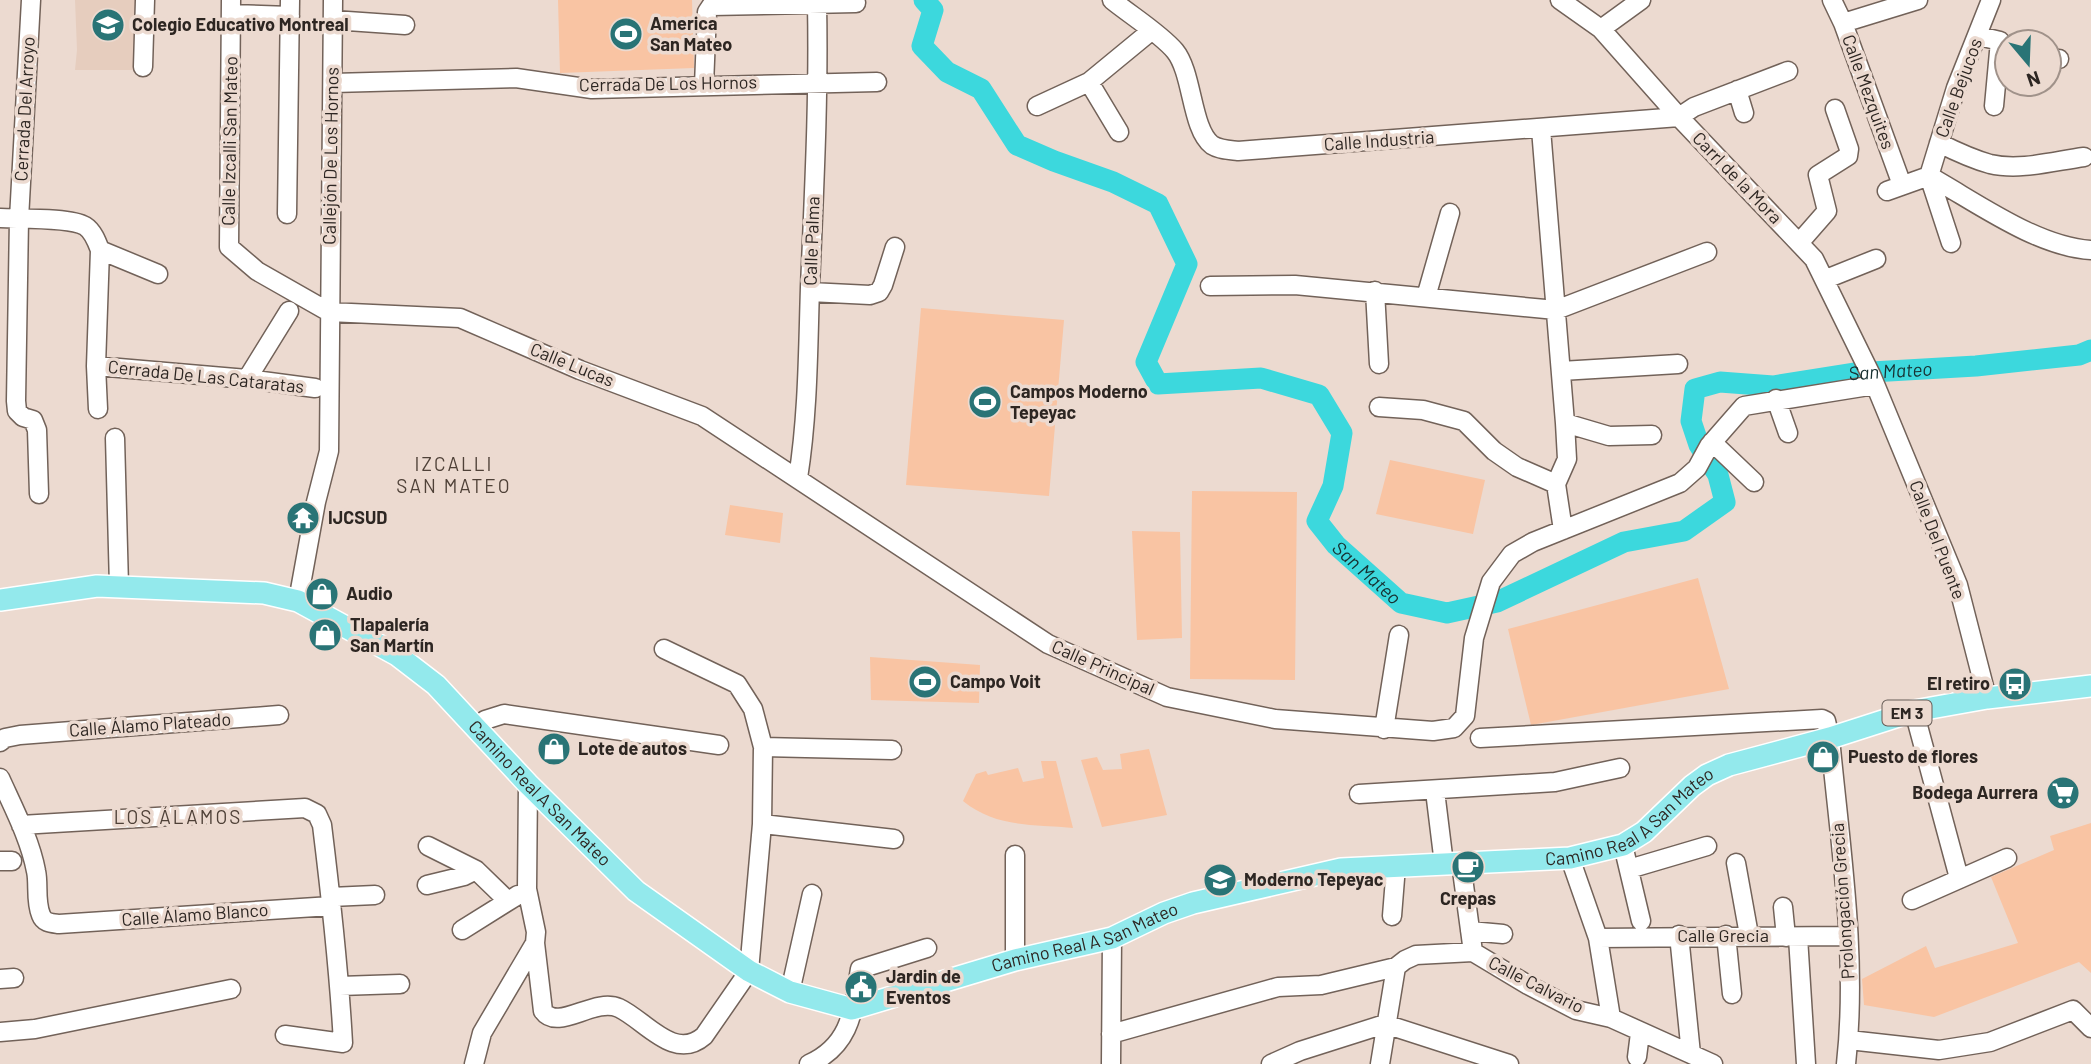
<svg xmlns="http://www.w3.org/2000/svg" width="2091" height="1064" font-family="Barlow,sans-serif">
<rect width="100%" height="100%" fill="#ecdad0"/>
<path fill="#e6cdbe" d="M 75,0 L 139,0 L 139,70 L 75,70 L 77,50 Z"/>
<path fill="#f9c4a3" d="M 558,0 L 692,0 L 694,68 L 560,73 Z
M 921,308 L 1064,320 L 1049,496 L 906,485 Z
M 1390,460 L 1485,480 L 1473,534 L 1376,514 Z
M 1192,491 L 1297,492 L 1295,680 L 1190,679 Z
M 730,505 L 783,513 L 780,543 L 725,535 Z
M 1132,531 L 1180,532 L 1182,638 L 1137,640 Z
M 1698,578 L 1729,689 L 1531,725 L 1508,629 Z
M 870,657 L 980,665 L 979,703 L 871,700 Z
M 1149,749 L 1167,815 L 1102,827 L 1081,760 L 1097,757 L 1103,770 L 1122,769 L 1120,754 Z
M 1041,761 L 1056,761 L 1073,828 C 1033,824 996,828 963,801 L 976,774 L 986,771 L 988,775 L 1018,768 L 1023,782 L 1044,778 Z
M 2091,823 L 2091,973 L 2079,962 L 1934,1017 L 1864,1005 L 1862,979 L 1926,946 L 1935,968 L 2018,943 L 1991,877 L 2054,850 L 2050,836 Z"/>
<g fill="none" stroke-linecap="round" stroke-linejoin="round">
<path stroke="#3cd8dd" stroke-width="21" id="s1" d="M 924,0 L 933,10 L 922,46 L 947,72 L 981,89 L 1017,145 L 1054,161 L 1113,182 L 1158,204 L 1187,264 L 1146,362 L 1158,384 L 1261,378 L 1319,395 L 1342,433 L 1333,486 L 1317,521 L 1336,545 L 1401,603 L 1447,613 L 1497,602 L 1624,542 L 1684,531 L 1725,502 L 1718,475 L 1699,445 L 1691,421 L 1695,389 L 1720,382 L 1773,386 L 1854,373 L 1976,366 L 2079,355 L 2091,350"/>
<defs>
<path id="minor" d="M 31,0 L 19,219 L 16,401 L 17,411 L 23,417 L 33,420 L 37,430 L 39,494
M 231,0 L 229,247 L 257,271 L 329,312 L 460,318 L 580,370 L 702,416 L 1048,644 L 1167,697 L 1275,719 L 1433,731 L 1454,728 L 1465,716 L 1474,638 L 1491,582 L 1512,554 L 1533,542 L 1680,483 L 1697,468 L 1709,446 L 1744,406 L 1875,385
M 1112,0 C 1129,14 1161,34 1175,51 C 1193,73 1191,129 1212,145 C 1220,150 1229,150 1238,151 L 1679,117 L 1694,107 L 1788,71
M 1560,0 L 1601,29 L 1679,117 L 1814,259 L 1872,377 L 1958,585 L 1987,698
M 1832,0 L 1843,23 L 1902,185
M 231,14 L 290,16
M 333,20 L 405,25
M 1843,23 L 1918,0
M 1601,29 L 1641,0
M 1979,36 L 2000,41 L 1994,106
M 2049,60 L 2059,59
M 143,67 L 145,0
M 1089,82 L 1119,132
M 333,83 L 516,78 L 592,89 L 877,82
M 704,85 L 707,12 L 711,6 L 856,3
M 1737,90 L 1744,113
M 1037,106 L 1089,82 L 1151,31
M 1541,129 L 1565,423 L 1567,459 L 1556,484 L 1563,530
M 1939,143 C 1955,151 1972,159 1990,164 C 2020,171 2054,161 2084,157
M 1929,176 L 1956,88 L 1991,0
M 1929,176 C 1976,202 2037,247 2091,250
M 1929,176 L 1951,243
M 1887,191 L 1929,176
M 287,214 L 290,0
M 0,218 C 19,219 70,217 85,226 C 93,231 97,242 100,250 L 96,366 L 98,409
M 1799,243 L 1827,211 L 1818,175 L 1848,156 L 1849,149 L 1835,109
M 100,250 L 158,274
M 1826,279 L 1876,259
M 1210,286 L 1295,285 L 1556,310 L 1707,252
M 1375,291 L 1379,364
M 810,292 L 870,295 L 879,292 L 883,285 L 895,247
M 1426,297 L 1450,213
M 96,366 L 247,379 L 315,388
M 1561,371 L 1678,364
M 247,379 L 289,311
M 1776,399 L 1788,433
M 1379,407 L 1423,410 L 1464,421 L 1494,451 L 1517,467 L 1556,484
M 1565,423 L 1609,436 L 1652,435
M 115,438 L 119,586
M 1712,442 L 1754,482
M 798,478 C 808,415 808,350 810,287 C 814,192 819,98 817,4
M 298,601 L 316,502 L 329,451 L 333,0
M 1914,711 L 1959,878
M 476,729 L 485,720 L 504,714 L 719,745
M 1384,729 L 1399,635
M 1480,738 L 1822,719 L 1826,721 L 1830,738 C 1840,845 1858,956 1846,1064
M 0,742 L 5,738 L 20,735 L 279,715
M 763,747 L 892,750
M 0,778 C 13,807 30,839 36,871 C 39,884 35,901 41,915 C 44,923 51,923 59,924 L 331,906
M 1435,791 L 1444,864
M 1359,794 L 1555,782 L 1620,768
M 762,824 L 894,839
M 21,825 L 305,808 L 317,814 L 322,825 C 331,898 339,970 343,1043 L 285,1035
M 1623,845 L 1641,921
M 428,846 L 476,870 L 508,901
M 1015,855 L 1015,960
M 1570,858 L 1598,938 L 1611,1018
M 0,861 L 12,861
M 1461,863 L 1473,952
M 1736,863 L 1749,935
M 1629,869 L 1707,846
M 427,885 L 464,876 L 476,870
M 331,897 L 375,895
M 1912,900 L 2007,858
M 1783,907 L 1786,937
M 1392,916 L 1396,866
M 462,930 L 518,895
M 1470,931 L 1503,934
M 1679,935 L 1691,1054
M 1726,935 L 1732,994
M 1798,937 L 1806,1064
M 1598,938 L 1848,936
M 535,943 L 543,1011 C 558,1032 594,997 619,1008 C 645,1020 674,1062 704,1036 L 749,971 L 762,824 L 763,747 L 753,709 L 737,684 L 664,649
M 0,979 L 14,978
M 340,986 L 400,984
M 790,992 L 812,894
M 0,1032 L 35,1029 L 231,989
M 1111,1034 L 1278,987 L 1321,985 L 1396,967 L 1405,960 L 1416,955 L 1473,952 L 1528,985 L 1576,1010 L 1611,1018 L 1713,1064
M 1849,1040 L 1939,1050 L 1990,1042 L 2073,1010 L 2091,1028
M 1637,1057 L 1640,1033
M 474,1064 L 482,1033 L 535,943 L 536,932 L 527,889 L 528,784
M 809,1064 C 851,1045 853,1011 860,969 L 927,948
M 1111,1064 L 1112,938
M 1271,1064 L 1300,1051 L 1385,1024 L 1509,1064
M 1380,1064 L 1396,967"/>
<g id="major">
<path id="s2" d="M 0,600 L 97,586 L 264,593 L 298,601 L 397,655 L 436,685 L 528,784 L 636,891 L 749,971 L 790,992 L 852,1009 L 1015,960 L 1112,938 L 1164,913 L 1193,903 L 1341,869 L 1570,858 L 1623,845 L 1644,832 L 1692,786 L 1707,775 L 1729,765 L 1830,738 L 1914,711 L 1987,698 L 2091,686"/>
</g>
</defs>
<use href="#minor" stroke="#726259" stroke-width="21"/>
<use href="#major" stroke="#fff" stroke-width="24"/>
<use href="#minor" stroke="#fff" stroke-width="18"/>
<use href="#major" stroke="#93e9ec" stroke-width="21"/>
</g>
<defs>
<symbol id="school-disc" viewBox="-11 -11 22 22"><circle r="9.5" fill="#297476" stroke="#ecdad0"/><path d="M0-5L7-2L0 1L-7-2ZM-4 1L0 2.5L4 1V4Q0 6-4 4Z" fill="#fff"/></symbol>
<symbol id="stadium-disc" viewBox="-11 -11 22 22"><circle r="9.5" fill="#297476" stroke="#ecdad0"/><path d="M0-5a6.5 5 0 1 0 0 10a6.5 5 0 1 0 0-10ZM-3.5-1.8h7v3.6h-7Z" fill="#fff"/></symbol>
<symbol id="temple-disc" viewBox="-11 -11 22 22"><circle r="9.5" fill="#297476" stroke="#ecdad0"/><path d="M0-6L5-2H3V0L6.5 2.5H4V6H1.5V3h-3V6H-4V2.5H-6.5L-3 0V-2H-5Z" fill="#fff"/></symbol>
<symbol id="shop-disc" viewBox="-11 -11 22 22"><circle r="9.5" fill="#297476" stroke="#ecdad0"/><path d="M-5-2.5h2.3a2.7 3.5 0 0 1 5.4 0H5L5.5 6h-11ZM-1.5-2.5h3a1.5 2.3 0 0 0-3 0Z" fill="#fff"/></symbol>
<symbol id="bus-disc" viewBox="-11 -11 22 22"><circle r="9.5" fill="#297476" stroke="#ecdad0"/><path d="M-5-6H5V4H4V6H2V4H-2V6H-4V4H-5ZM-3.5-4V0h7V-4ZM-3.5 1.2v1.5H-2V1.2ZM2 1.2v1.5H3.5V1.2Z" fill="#fff"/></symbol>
<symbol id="supermarket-disc" viewBox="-11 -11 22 22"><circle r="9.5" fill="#297476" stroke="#ecdad0"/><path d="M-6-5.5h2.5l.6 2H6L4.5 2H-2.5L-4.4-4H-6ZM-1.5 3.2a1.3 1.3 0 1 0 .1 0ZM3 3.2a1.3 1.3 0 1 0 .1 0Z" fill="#fff"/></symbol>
<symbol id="cafe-disc" viewBox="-11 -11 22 22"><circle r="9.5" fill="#297476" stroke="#ecdad0"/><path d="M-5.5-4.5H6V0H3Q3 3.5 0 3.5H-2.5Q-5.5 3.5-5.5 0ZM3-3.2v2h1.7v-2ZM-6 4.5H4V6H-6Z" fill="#fff"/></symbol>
<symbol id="civic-disc" viewBox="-11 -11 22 22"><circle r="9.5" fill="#297476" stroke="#ecdad0"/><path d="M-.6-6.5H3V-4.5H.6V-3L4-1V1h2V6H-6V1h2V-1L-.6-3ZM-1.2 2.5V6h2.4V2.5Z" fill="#fff"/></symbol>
</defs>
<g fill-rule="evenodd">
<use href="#school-disc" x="89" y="6" width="38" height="38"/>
<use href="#stadium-disc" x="607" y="15" width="38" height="38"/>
<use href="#stadium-disc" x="966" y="383" width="38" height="38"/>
<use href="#temple-disc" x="284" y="499" width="38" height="38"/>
<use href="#shop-disc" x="303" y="575" width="38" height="38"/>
<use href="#shop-disc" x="306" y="616" width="38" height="38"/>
<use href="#stadium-disc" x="906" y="663" width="38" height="38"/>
<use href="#bus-disc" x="1996" y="665" width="38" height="38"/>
<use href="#shop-disc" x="535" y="730" width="38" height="38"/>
<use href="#shop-disc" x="1804" y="738" width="38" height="38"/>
<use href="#supermarket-disc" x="2044" y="774" width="38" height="38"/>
<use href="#cafe-disc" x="1449" y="848" width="38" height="38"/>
<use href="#school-disc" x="1201" y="861" width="38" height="38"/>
<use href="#civic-disc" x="842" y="968" width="38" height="38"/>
</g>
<g text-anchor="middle" stroke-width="7" stroke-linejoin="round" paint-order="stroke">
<rect fill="#ecdad0" stroke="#665c56" stroke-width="2" x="1882.5" y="700.5" width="49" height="25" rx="5"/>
<g font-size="16" font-weight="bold" fill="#2d2622">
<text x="1907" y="719">EM 3</text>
</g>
<g font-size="18" font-weight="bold" fill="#2d2622" stroke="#ecdad0" text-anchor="start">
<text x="650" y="30">America<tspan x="650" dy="21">San Mateo</tspan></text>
<text x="132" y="31">Colegio Educativo Montreal</text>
<text x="1010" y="398">Campos Moderno<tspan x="1010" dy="21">Tepeyac</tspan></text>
<text x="328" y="524">IJCSUD</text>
<text x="346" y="600">Audio</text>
<text x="350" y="631">Tlapalería<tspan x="350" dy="21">San Martín</tspan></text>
<text x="950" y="688">Campo Voit</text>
<text x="1990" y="690" text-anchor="end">El retiro</text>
<text x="578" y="755">Lote de autos</text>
<text x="1848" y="763">Puesto de flores</text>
<text x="2038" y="799" text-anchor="end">Bodega Aurrera</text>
<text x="1244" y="886">Moderno Tepeyac</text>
<text x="1468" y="905" text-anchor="middle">Crepas</text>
<text x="886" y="983">Jardin de<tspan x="886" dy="21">Eventos</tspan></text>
</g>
<g font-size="18" fill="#2d2622" stroke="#ecdad0">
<text transform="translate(668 84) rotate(-1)" y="6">Cerrada De Los Hornos</text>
<text transform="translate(1959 88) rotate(-70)" y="6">Calle Bejucos</text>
<text transform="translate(1868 92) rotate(70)" y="6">Calle Mezquites</text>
<text transform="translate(25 109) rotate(-87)" y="6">Cerrada Del Arroyo</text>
<text transform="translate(230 141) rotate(-89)" y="6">Calle Izcalli San Mateo</text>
<text transform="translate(1379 141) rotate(-4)" y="6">Calle Industria</text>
<text transform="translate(331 156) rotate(-89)" y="6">Callejón De Los Hornos</text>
<text transform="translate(1737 178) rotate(46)" y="6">Carrl de la Mora</text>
<text transform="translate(812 241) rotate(-88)" y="6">Calle Palma</text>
<text transform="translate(572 365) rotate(22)" y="6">Calle Lucas</text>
<text transform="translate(206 377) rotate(6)" y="6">Cerrada De Las Cataratas</text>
<text transform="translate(1937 540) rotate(69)" y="6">Calle Del Puente</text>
<text transform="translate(1103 668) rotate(24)" y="6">Calle Principal</text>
<text transform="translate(150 725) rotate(-4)" y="6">Calle Álamo Plateado</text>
<text dy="6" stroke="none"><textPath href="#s2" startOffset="612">Camino Real A San Mateo</textPath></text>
<text dy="6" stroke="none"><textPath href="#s2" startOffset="1810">Camino Real A San Mateo</textPath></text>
<text transform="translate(1843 901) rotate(-94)" y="6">Prolongación Grecia</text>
<text transform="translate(195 915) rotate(-4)" y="6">Calle Álamo Blanco</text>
<text x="1723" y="942">Calle Grecia</text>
<text dy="6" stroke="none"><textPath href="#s2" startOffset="1242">Camino Real A San Mateo</textPath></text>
<text transform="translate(1536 985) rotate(27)" y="6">Calle Calvario</text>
</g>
<g font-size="19" font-style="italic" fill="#173031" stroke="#ecdad0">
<text dy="7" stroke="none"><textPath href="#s1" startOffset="1629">San Mateo</textPath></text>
<text dy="7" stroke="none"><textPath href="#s1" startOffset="915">San Mateo</textPath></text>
</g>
<g font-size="19" letter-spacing="2" fill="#4f4138" stroke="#ecdad0">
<text x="454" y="471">IZCALLI<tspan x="454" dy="22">SAN MATEO</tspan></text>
<text x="178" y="824">LOS ÁLAMOS</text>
</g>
</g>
<g transform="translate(2028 63) rotate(161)"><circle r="33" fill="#ecdad0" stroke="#a0928a" stroke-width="2"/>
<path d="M0-5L12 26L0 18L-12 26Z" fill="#297476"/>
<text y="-10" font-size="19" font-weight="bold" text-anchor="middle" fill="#2d2622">N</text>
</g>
</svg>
